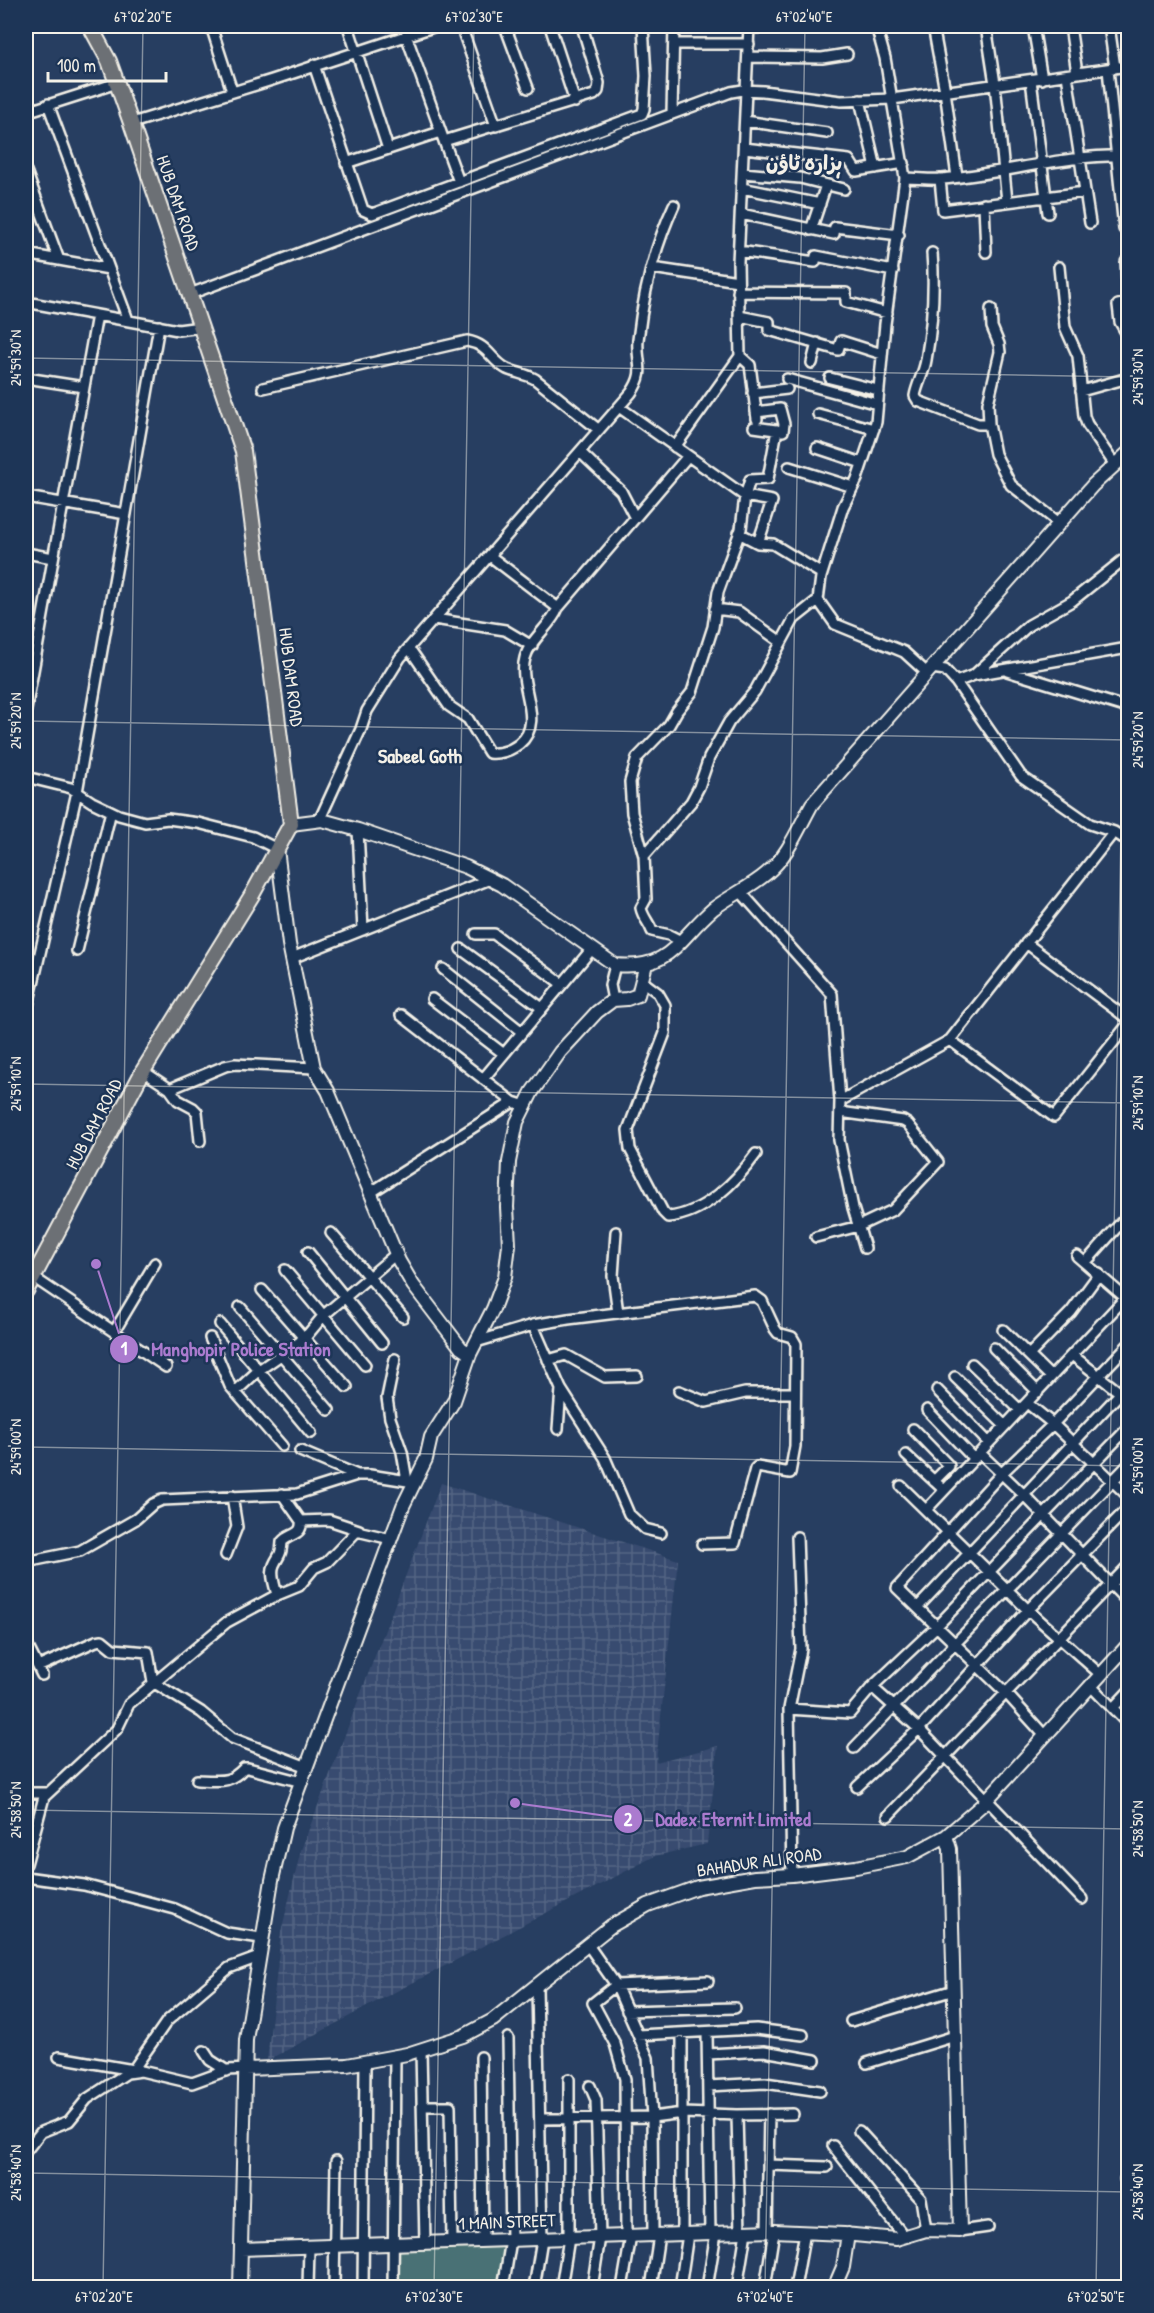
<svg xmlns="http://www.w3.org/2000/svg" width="1154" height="2313" font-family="'Patrick Hand','Playpen Sans Arabic',sans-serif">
<defs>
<pattern id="industrial-grid" width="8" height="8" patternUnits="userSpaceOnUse" patternTransform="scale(1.5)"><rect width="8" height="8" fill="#374b6f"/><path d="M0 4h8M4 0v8" fill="none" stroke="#556584"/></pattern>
</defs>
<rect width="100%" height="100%" fill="#273e61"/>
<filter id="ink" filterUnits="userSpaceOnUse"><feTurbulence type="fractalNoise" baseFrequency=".0167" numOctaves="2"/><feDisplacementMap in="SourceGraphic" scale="12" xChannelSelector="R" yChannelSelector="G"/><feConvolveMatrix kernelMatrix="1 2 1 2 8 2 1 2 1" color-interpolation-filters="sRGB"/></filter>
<g filter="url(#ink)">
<path fill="url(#industrial-grid)" d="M 441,1483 L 678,1560 L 656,1762 L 718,1746 L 707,1844 L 655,1856 L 372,2004 L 267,2061 L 281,1932 L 301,1850 Z"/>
<path fill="#4a7174" stroke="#9fb1ae" stroke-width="1.5" d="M 505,2245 L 498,2287 L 398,2288 L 399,2248 Z"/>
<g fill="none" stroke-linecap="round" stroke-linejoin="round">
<defs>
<path id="street" d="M 211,26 L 232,91
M 348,26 L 388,149
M 461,26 L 496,126
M 505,26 L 528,88
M 550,26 L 575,102
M 933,26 L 945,91 L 957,177
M 986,26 L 995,84 L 1007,201
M 1033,26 L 1042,79
M 1070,26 L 1077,73
M 1109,26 L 1115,68
M 749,28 L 805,26
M 406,35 L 444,141 L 594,95 L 598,91 L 599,83 L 582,26
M 674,44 L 749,44
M 748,57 L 822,58 L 847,54
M 314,65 L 363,210 L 372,214 L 642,114 L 644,109 L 646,76 L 643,26
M 1108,69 L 1124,229
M 1067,75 L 1090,223
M 1031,80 L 1048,213
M 860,100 L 876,168
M 48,104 L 128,320
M 26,112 L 117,83
M 672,113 L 674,26
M 745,121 L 827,133
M 132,123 L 272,80 L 436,26
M 444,141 L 459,182
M 744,148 L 849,160 L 856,171 L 904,163
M 346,163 L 440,132
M 26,171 L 59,260
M 743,173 L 800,178 L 844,189
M 905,178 C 917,178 930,180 942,179 C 1004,174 1066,154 1128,156
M 940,179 L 943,210 L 1085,192
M 742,188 L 820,204
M 984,204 L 986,252
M 741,214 L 834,234 L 835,227 L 899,235
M 811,230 L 826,185
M 739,251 L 815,262 L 816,256 L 893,271
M 932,253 C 935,288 932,326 926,360 C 924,373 917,384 915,396 L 918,401 L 978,424 L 989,424
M 26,254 L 109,269
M 1126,262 L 1128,303 L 1118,305 L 1120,322 L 1128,336
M 1059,267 L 1065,327 L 1078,356 L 1084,416 L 1087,424 L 1115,465
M 652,268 L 738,281
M 738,292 L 846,293 L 846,302 L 887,313
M 190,294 L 731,92 L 743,90 L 763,91 L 841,101 L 892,99 L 1128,66
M 26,302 L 178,330 L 201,327
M 991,309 L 992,327 L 999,344 L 1000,352 L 988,403 L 989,424 L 995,454 L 1011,485 L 1059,523
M 739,316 L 769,322 L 769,330 L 838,350 L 841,341 L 882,354
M 740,356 L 750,365 L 757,419
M 812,363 L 817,343
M 26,378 L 84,387
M 830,378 L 878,390
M 787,379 L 877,404
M 263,388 L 467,341 C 489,345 490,360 507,369 C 516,373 526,374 535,379 L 599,430
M 1081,391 L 1128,378
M 753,393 L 787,389
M 619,407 L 745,496 L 772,501 L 758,543
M 818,414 L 874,429
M 754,427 L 783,431 L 784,424 L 780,409 L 756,412
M 675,447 L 740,356 L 738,262 L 749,26
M 817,448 L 862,463
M 580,452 L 621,491 L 635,518
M 789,467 L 853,487
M 26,497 L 126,514
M 739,533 L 758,543 L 773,544 L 822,574
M 26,553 L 53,558
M 818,600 L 835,624 L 904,652 L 927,673
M 558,608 L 688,456
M 715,609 L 739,612 L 781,642
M 434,619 L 505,630 L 532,646
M 409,648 L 449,706 L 468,719 L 489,753 C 500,754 510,751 519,744 C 546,722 517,686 525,658 C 530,639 551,626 558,608 L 490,556
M 932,668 L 945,670 L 956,682 L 974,675 L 1029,625 L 1072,601 L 1128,556
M 1007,671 L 1128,708
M 974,675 L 1128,648
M 956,682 L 1021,776 L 1090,824 L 1114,832 L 1128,841
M 26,710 L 97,315
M 26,777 L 71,788 L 92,802 L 119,815 L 145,822 L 168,819 L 198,823 L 253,837 L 277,849
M 319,821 L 361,729 L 367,711 L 400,658 L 631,393 C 647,370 636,364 638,340 C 643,295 655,246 674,205
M 358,830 L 363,930
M 644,856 L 691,802 L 699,787 L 709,758 L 729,722 L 755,691 L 794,619 L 818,600 L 821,577 L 843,507 L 857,479 L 876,422 L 885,324 L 905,178 L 885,58 L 876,26
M 740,891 L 832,994 L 840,1101 L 839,1140 L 853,1208 L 865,1248
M 476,934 L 494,934 L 562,984
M 681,941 L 669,935 L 652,931 C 649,922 643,918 641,908 L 646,899 L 644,856 L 632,813 L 630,782 L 637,758 L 669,725 L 677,711 L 692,692 L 713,627 L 718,592 L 741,529 L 745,496 L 750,480 L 768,479 L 777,430
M 1026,943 L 1128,1019
M 461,949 L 542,1008
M 77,951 L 111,811
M 292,958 L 490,879
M 443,969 L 522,1032
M 642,981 L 658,993 L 665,1005 L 665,1033 L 628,1130 L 630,1149 L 663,1212 L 668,1217 C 704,1214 736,1182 756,1154
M 432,999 L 504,1054
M 613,1000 L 610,985 L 615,965
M 26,1014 L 77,792 L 159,326
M 401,1015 L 513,1102
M 950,1040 L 1054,1117 L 1128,1024
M 143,1071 L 170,1089 L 178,1100 L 193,1108 L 197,1112 L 200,1141
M 483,1079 L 591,950
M 170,1089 L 225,1066 L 235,1064 L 314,1068
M 840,1101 L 950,1040 L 1114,832
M 370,1193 L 513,1102 L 525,1106
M 616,1232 L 613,1276 L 618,1313
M 331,1233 L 403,1317
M 816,1237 L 859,1226 L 893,1210 L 938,1162 L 908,1124 L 903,1121 L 840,1112
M 308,1252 L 382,1343
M 1077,1256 L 1128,1300
M 1085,1263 L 1128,1215
M 285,1270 L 365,1365
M 33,1277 L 166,1367
M 262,1290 L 347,1387
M 240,1307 L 329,1410
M 220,1324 L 311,1433
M 533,1325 L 561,1389 L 605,1458 L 629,1514 L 645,1529 L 661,1533
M 1003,1330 L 1051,1377
M 114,1332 L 155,1263
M 210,1338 L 230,1386 L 282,1446
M 476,1342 L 533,1325 L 568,1319 L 755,1296 L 762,1301 L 775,1329 L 778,1333 L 792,1337 L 796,1344 L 795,1446 L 790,1473 L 757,1467 L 755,1469 L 735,1543 L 702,1544
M 994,1348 L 1038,1392
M 1029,1355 L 1071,1312 L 1099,1274
M 1072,1355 L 1128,1399
M 395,1359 L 387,1398 L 390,1418 L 402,1452 L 407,1481
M 548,1360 L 566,1355 L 605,1377 L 637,1376
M 972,1364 L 1020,1410
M 955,1377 L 1005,1426
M 937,1390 L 989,1443
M 679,1391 L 706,1402 L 745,1393 L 795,1393
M 235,1392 L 259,1370 L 304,1339 L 324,1315 L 396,1254
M 1027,1403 L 1053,1424 L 1128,1496
M 927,1410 L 974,1459
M 558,1429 L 561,1389
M 913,1429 L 949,1466 L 934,1481
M 300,1451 L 357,1475
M 980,1453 L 1024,1495 L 1128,1602
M 906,1455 L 944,1490
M 901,1486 L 1028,1610 L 1100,1674
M 926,1510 L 1128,1295
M 301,1521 L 329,1520 L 359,1530
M 226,1555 L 237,1527 L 232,1496
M 26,1562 L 80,1551 L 136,1519 L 153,1504 L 162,1500 L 297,1494 L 357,1475 L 370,1475 L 414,1482
M 277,1595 C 275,1586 270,1574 274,1565 C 279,1554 281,1557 282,1542 C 289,1533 303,1536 301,1521 L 282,1494
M 918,1607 L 1128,1385
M 26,1643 L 42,1675
M 38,1667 L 96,1641 L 102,1640 L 113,1649 L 148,1652 L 153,1682 L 201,1712 L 232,1738 L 307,1767
M 1090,1685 L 1128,1724
M 872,1687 L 919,1729 L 1082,1899
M 1113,1708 L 1128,1692
M 789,1709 L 801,1649 L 797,1537
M 1045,1736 L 1006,1693 L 897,1588 L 1002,1473 L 1053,1424 L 1128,1345
M 854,1748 L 1128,1465
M 197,1780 C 219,1780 228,1785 244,1768 L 248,1768 L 302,1782
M 857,1787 L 919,1729 L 1028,1610 L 1128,1508
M 26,1793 L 48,1793
M 888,1816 L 1128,1566
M 26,1864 L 44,1797 L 117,1729 L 129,1704 L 227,1622 L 277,1595 L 299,1586 L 314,1568 L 327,1562 L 357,1531 L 391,1539
M 792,1875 L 789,1709 L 850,1713 L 872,1687 L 938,1625 L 1128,1428
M 26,1877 L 84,1885 L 175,1909 L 227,1933 L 261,1938
M 588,1945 L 616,1985 L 648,2058 L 652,2117 L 653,2235
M 627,2011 L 735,2008
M 851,2021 L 954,1990
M 707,2032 L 710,2234
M 638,2035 L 756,2029 L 803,2035
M 421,2050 L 425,2243
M 204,2051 L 210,2060 L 227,2071
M 708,2054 L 764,2051 L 815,2060
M 59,2057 L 133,2070 L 167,2021 L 229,1968 L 259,1957
M 481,2057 L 483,2241
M 867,2063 L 955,2036
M 590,2086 L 596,2100 L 600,2237 L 592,2288
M 708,2086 L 765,2083 L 820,2091
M 422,2106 L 450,2106 L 452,2242
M 737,2115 L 740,2233
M 540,2119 L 652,2117 L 683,2113 L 737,2115 L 793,2114
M 859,2131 L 921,2199 L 926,2230
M 833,2146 L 904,2236
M 26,2151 L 41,2132 L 69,2121 L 87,2099 L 127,2073 L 141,2071 L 192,2083 L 228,2070 L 246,2069
M 768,2165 L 827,2167
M 1125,2179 L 1128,2177
M 960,2231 L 988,2227
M 767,2232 L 769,2114
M 682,2234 L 682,2034
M 626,2236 L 625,2079 L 615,2044 L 593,2003 L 616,1985 L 708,1981
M 308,2288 L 309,2247
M 334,2288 L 336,2161
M 363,2288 L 365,2062
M 393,2288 L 395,2056
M 503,2288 L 511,2240 L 508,2038
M 534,2288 L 542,2239 L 537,1986
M 561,2288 L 569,2238 L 569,2079
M 622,2288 L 631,2236
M 651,2288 L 659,2235
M 680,2288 L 688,2234
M 707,2288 L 716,2233
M 737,2288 L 746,2232
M 765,2288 L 774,2231
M 795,2288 L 805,2232"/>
<path id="secondary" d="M 291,824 L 322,820 L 358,830 L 466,867 L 502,885 L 615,965 C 671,970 676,941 713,909 C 730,896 751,887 767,873 C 788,856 799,827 812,804 L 1093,485 L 1128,453
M 277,849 L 289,944 L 314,1068 L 328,1091 L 399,1261 L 413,1285 L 461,1348 L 470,1354
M 246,2069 L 347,2065 L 407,2054 L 463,2036 L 493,2020 L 611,1926 L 648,1905 L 698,1887 L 755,1877 L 792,1875 L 856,1867 L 907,1857 L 946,1836 L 982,1805 L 1128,1645
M 241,2249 L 774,2231 L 844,2234 L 896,2239 L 926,2230 L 960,2231 L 950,1849 L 946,1836
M 240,2288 L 246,2040 L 272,1880 L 284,1828 L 403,1506 L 426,1459 L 431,1437 L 454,1401 L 470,1354 L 493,1309 L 505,1277 L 509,1245 L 507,1207 L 509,1162 L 517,1122 L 532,1092 L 560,1052 L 597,1012 L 613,1000 L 627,999 L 638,995 L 646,964
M 834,2288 L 843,2267 L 848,2234"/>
<path id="primary" d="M 26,1291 L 143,1071 L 252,895 L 291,824 L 243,451 L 130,120 L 109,61 L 90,26"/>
</defs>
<use href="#street" stroke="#f4f1e8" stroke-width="14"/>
<use href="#secondary" stroke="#f4f1e8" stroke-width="16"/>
<use href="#primary" stroke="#f4f1e8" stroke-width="18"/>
<use href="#street" stroke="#1d3557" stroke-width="9"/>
<use href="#secondary" stroke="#1d3557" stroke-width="12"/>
<use href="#primary" stroke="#6c6f75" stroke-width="14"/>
</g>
</g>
<path fill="none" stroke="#f4f1e8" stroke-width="1.5" stroke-opacity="0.45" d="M 26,358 L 1128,377M 26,721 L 1128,740M 26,1084 L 1128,1103M 26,1447 L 1128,1466M 26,1810 L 1128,1829M 26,2173 L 1128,2192M 103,2288 L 143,26M 434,2288 L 474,26M 765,2288 L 805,26M 1096,2288 L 1128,416"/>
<g text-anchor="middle" stroke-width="5" stroke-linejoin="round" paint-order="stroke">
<g font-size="18" fill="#f4f1e8" stroke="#1d3557">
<text transform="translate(178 203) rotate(71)" y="6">HUB DAM ROAD</text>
<text transform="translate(291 677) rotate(83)" y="6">HUB DAM ROAD</text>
<text transform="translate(94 1124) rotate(-62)" y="6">HUB DAM ROAD</text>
<text transform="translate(759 1862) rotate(-8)" y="6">BAHADUR ALI ROAD</text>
<text transform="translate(507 2222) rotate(-2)" y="6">1 MAIN STREET</text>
</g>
<g font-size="20" font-weight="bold" fill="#f4f1e8" stroke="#1d3557">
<text x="804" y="170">ہزارہ ٹاؤن</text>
<text x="420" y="763">Sabeel Goth</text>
</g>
</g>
<path fill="none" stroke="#ab7bcf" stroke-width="2" d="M96 1264L124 1349M515 1803L628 1819"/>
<g fill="#ab7bcf" stroke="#1d3557" stroke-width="2">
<circle cx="96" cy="1264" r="6"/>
<circle cx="515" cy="1803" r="6"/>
<circle cx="124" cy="1349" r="15"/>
<circle cx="628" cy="1819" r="15"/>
</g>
<g font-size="18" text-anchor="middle" font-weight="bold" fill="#fff">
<text x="124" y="1355">1</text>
<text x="628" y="1826">2</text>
</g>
<g font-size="20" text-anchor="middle" font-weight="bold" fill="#ab7bcf" stroke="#1d3557" stroke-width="5" stroke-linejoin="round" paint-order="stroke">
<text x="241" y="1356">Manghopir Police Station</text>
<text x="733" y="1826">Dadex Eternit Limited</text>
</g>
<rect width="1154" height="2313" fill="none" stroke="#1d3557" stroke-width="66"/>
<path d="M48 72v9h118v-9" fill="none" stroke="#f4f1e8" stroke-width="3"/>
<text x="57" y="72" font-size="18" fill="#f4f1e8" stroke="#1d3557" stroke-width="4.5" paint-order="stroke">100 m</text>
<rect x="33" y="33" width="1088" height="2247" fill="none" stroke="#f4f1e8" stroke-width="2"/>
<g font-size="15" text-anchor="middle" fill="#f4f1e8">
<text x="143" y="22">67°02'20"E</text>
<text x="474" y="22">67°02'30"E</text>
<text x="804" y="22">67°02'40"E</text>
<text transform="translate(16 358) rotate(-90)" y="5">24°59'30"N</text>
<text transform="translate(1138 377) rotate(-90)" y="5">24°59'30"N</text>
<text transform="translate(16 721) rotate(-90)" y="5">24°59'20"N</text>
<text transform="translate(1138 740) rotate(-90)" y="5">24°59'20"N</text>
<text transform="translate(16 1084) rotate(-90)" y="5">24°59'10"N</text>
<text transform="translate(1138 1103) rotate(-90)" y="5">24°59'10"N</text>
<text transform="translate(16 1447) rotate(-90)" y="5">24°59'00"N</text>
<text transform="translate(1138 1466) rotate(-90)" y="5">24°59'00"N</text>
<text transform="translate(16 1810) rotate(-90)" y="5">24°58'50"N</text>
<text transform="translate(1138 1829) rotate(-90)" y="5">24°58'50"N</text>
<text transform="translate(16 2173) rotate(-90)" y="5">24°58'40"N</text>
<text transform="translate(1138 2192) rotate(-90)" y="5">24°58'40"N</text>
<text x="104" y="2302">67°02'20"E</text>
<text x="434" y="2302">67°02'30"E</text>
<text x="765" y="2302">67°02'40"E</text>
<text x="1096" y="2302">67°02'50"E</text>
</g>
</svg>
